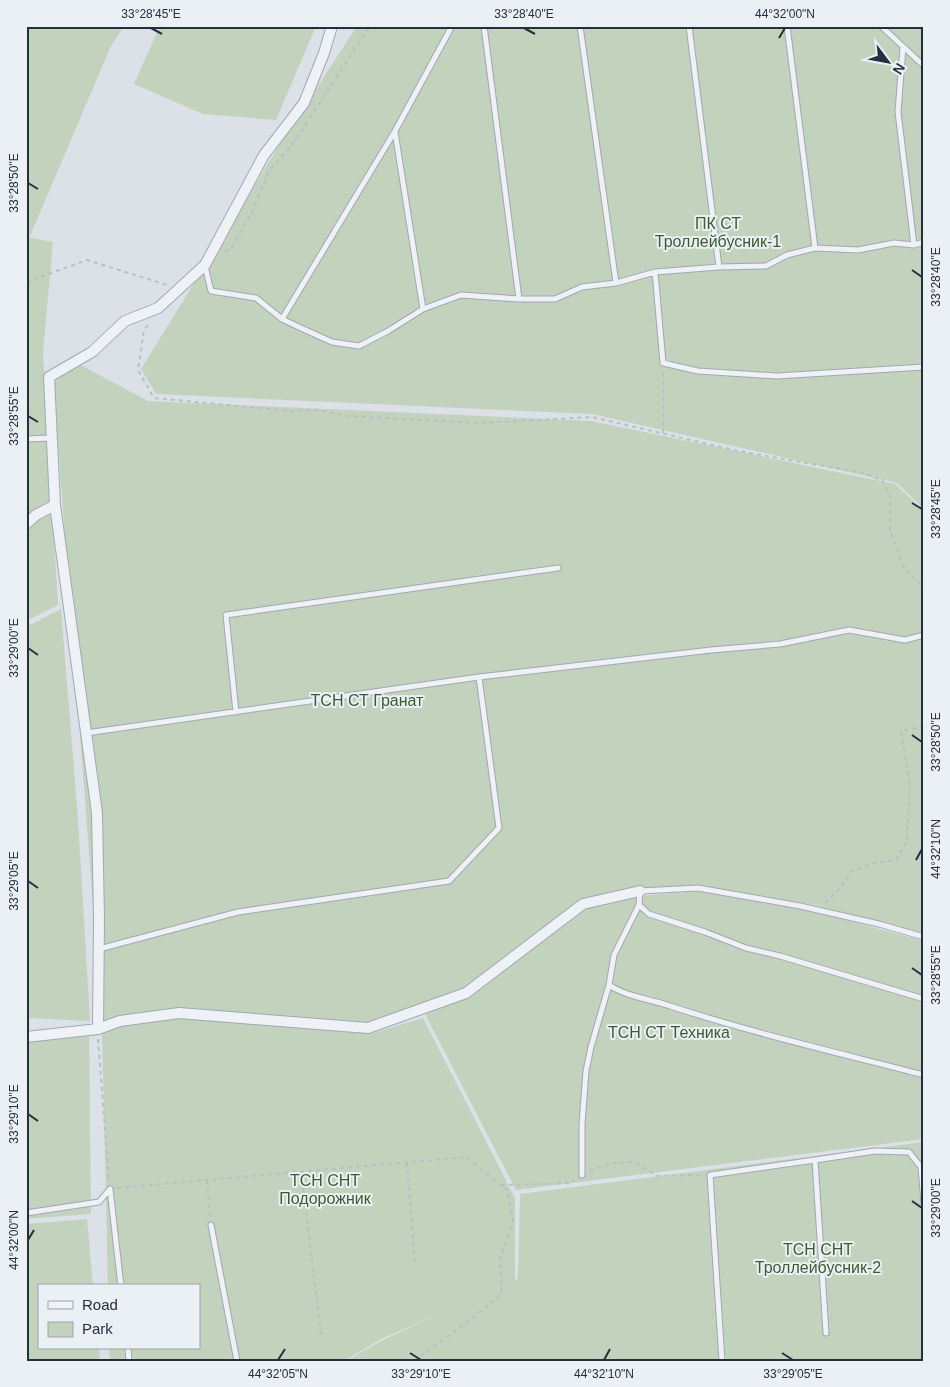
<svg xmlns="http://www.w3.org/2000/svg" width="950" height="1387" font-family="Helvetica,sans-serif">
<rect width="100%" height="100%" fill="#dbe1e7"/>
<path fill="#c3d2bc" d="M 26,26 L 124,26 L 111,46 L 30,236 L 26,236 Z
M 160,26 L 316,26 L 276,120 L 203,114 L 134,84 Z
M 357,26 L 924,26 L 924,509 L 897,483 L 592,414 L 156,394 L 141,369 L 270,160 Z
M 26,237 L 53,242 L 43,352 L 58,605 L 26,621 Z
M 79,364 L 148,401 L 591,421 L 895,484 L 924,511 L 924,935 L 815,905 L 696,885 L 582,900 L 464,990 L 368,1024 L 178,1010 L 102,1023 L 53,379 Z
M 61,609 L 78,819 L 90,1021 L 26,1018 L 26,627 Z
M 699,891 L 820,913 L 924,941 L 924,1139 L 516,1190 L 425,1014 L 465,998 L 583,909 L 637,896 Z
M 179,1016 L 373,1033 L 423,1018 L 515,1198 L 515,1280 L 518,1278 L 520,1194 L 924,1142 L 924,1361 L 346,1361 L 381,1341 L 434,1316 L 381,1339 L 344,1361 L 110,1361 L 109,1348 L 199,1348 L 199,1286 L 108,1286 L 102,1030 L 122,1024 Z
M 26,1035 L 89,1036 L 91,1214 L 26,1219 Z
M 87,1219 L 93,1286 L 39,1286 L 39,1348 L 99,1348 L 100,1361 L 26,1361 L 26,1224 Z"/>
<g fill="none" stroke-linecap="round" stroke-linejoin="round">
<defs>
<path id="lane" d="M 484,26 L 519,299
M 580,26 L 616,283
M 689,26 L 719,267
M 787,26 L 815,248
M 881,26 L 924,66
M 903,47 L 898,112 L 914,245
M 395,132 L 423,309
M 205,266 L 211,291 L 256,298 L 282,319 L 301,328 L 332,342 L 359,346 L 388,331 L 423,309 L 461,295 L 519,299 L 555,299 L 582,287 L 616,283 L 655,272 L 719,267 L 766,266 L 787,255 L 815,248 L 858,250 L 894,243 L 914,245 L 924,242
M 655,272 L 663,363 L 698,371 L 777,376 L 924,367
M 282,319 L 395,131 L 452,26
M 26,439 L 51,438
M 236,712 L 226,615 L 558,568
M 86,733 L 479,677 L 711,650 L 780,644 L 849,630 L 905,640 L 924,635
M 639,905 L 649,914 L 705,932 L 746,948 L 780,956 L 924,999
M 99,949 L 238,912 L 449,881 L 499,828 L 479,677
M 609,985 C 627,997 650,999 670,1006 C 753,1033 839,1053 924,1075
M 582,1175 L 582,1124 L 586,1071 L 591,1047 L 609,985 L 614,955 L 639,905 L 640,891 L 698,888 L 800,906 L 879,924 L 924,937
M 110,1189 L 121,1286
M 26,1213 L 99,1202 L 110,1189
M 211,1225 L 237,1361
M 826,1333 L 815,1160 L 875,1151 L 909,1152 L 921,1167 L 924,1203
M 128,1348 L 129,1361
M 722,1361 L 710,1175 L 815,1160"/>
<path id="street" d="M 26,524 L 36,515 L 55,505
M 98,1029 L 99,919 L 97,813 L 55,505 L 49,377 L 92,352 L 125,321 L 158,308 L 205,265 L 264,155 L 304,103 L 324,53 L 332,26
M 26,1037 L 98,1029 L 120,1021 L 179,1013 L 368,1028 L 466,993 L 583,904 L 640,891"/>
</defs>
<use href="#lane" stroke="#a0a8b1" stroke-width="7"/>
<use href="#street" stroke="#a0a8b1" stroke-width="12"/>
<path stroke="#b9bfc6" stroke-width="2" stroke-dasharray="4 4" stroke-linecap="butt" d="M 225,252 L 232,247 L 252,212 L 269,171 L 292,145 L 370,26
M 26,282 L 87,260 L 167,285
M 148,325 L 144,330 L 138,370 L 154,398 L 291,411 L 320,410 L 346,416 L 480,423 L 592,417 L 738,451 L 864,473 L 883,481 L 890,496 L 890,530 L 904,568 L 924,588
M 663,433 L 663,373
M 825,903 L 841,887 L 851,871 L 875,863 L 896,860 L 907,842 L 910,786 L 901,731 L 924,726
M 98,1039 L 109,1181
M 407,1163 L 415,1266
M 590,1171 L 610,1163 L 635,1162 L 657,1176 L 702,1175
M 301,1172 L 321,1335
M 207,1180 L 210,1217
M 501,1185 L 570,1183 L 575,1180
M 117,1188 L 466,1157 L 507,1190 L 513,1221 L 500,1259 L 502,1294 L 466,1323 L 414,1361"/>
<use href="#lane" stroke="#eef1f5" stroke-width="5"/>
<use href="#street" stroke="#eef1f5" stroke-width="10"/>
</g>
<path fill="none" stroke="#242f3f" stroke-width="2" d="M 151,28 L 162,34M 524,28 L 535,34M 779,38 L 785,28M 28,183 L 38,189M 912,270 L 922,277M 28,416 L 38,422M 912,503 L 922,509M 28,648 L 38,655M 912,735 L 922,742M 916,860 L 922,849M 28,881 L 38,888M 912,968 L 922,975M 28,1114 L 38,1121M 912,1201 L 922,1208M 28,1240 L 34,1230M 410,1353 L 421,1360M 782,1353 L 793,1360M 278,1360 L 285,1349M 604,1360 L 610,1349"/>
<g text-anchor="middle" stroke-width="4" stroke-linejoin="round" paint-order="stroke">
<g font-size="16" fill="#3b5b30" stroke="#ebf0f5">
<text x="718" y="229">ПК СТ<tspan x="718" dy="18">Троллейбусник-1</tspan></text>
<text x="367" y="706">ТСН СТ Гранат</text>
<text x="669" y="1038">ТСН СТ Техника</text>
<text x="325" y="1186">ТСН СНТ<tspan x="325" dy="18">Подорожник</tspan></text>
<text x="818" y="1255">ТСН СНТ<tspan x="818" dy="18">Троллейбусник-2</tspan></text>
</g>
</g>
<rect width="950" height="1387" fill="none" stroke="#ebf0f5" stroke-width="55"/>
<rect x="38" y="1284" width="162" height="65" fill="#ebf0f5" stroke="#9ba3ac"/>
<rect x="48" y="1301" width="25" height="8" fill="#eef1f5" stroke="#9ba3ac"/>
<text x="82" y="1310" font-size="15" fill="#242f3f">Road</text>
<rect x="48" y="1322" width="25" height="15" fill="#c3d2bc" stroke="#9ba3ac"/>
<text x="82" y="1334" font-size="15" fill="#242f3f">Park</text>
<g transform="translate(888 62) rotate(122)" stroke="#ebf0f5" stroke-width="4" paint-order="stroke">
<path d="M0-4L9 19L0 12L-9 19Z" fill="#242f3f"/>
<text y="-8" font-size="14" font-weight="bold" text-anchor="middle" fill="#242f3f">N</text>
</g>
<rect x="28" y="28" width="894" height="1332" fill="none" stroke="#242f3f" stroke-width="2"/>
<g font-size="12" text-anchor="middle" fill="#242f3f">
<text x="151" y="18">33°28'45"E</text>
<text x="524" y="18">33°28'40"E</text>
<text x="785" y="18">44°32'00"N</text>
<text transform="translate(14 183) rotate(-90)" y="4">33°28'50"E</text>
<text transform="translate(936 277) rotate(-90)" y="4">33°28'40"E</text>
<text transform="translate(14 416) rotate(-90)" y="4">33°28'55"E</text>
<text transform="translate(936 509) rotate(-90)" y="4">33°28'45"E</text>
<text transform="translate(14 648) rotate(-90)" y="4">33°29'00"E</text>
<text transform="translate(936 742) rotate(-90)" y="4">33°28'50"E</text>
<text transform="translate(936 849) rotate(-90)" y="4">44°32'10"N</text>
<text transform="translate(14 881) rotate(-90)" y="4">33°29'05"E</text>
<text transform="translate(936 975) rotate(-90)" y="4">33°28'55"E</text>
<text transform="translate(14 1114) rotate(-90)" y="4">33°29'10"E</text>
<text transform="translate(936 1208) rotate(-90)" y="4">33°29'00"E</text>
<text transform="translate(14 1240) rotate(-90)" y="4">44°32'00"N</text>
<text x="278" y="1378">44°32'05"N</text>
<text x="421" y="1378">33°29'10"E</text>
<text x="604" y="1378">44°32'10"N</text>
<text x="793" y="1378">33°29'05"E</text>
</g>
</svg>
